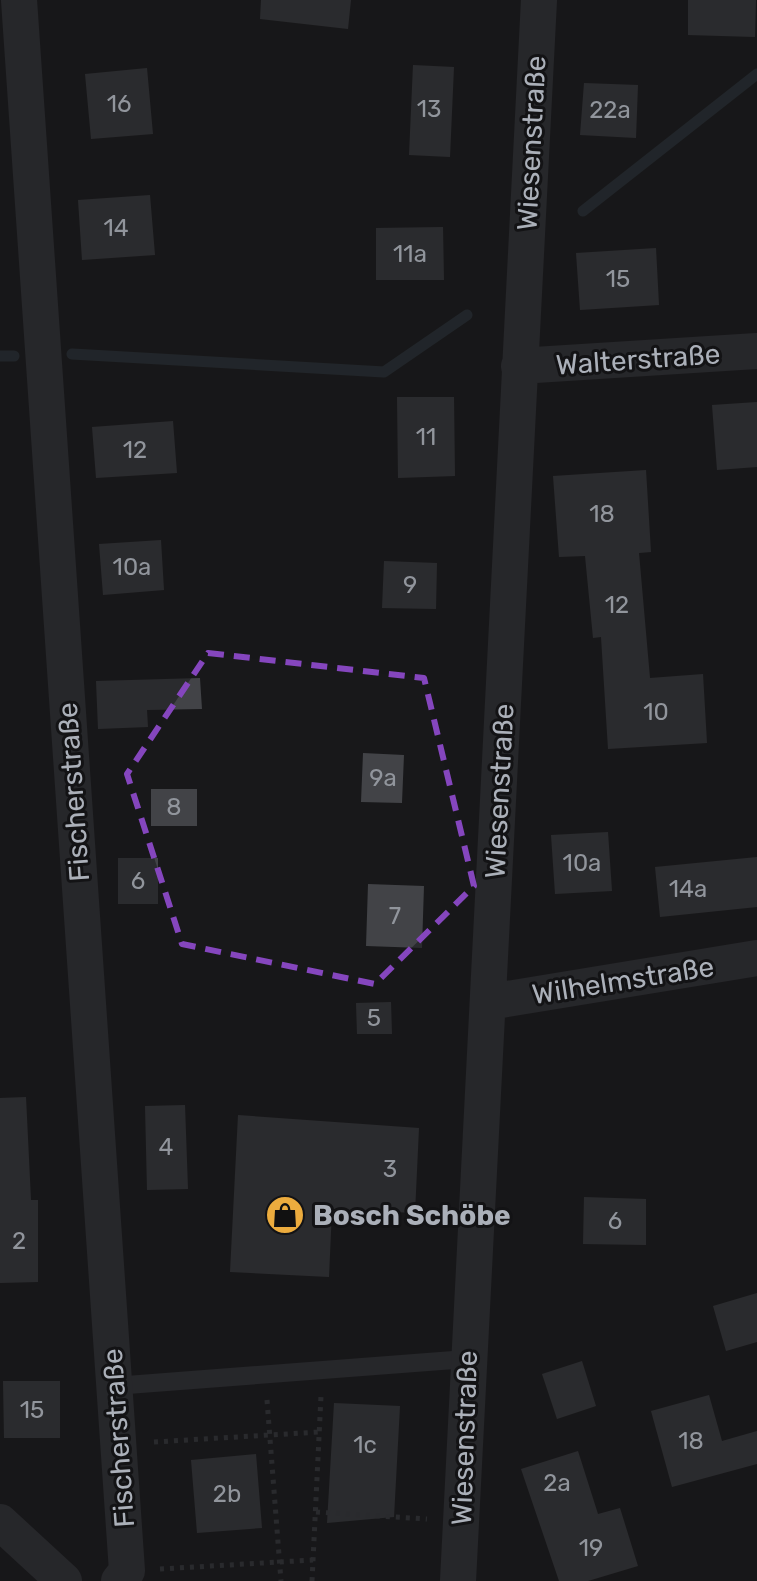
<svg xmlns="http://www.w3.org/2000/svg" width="757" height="1581" font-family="Rubik,sans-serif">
<rect width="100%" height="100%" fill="#18181a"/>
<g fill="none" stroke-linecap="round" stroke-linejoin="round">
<path stroke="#2e373e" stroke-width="11" d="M 583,211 L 757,74
M 72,354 L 384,372 L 467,315
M 0,356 L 14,356"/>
</g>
<path fill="#424347" d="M 261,0 L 351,0 L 348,29 L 260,19 Z
M 688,0 L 756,0 L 755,37 L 688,35 Z
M 413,65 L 454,67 L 450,157 L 409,155 Z
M 147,68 L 153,134 L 91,139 L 85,74 Z
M 584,83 L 638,85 L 636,138 L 580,135 Z
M 150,195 L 155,255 L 82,260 L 78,200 Z
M 443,227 L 444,280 L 376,280 L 376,228 Z
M 656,248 L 659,305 L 580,310 L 576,253 Z
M 397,397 L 454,397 L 455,476 L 398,478 Z
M 757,402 L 757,467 L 717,470 L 712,405 Z
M 173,421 L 177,473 L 96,478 L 92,427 Z
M 646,470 L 651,552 L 639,553 L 650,678 L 703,674 L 707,743 L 608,749 L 601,637 L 593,638 L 585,556 L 559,557 L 553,476 Z
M 161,540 L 164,590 L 103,595 L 99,544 Z
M 384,561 L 437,563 L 436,609 L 382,608 Z
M 200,678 L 202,709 L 147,710 L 148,727 L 98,729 L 96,681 Z
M 363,753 L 404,755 L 402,803 L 361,802 Z
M 151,789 L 197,789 L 197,826 L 151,826 Z
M 608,832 L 612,891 L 555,894 L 551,835 Z
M 757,857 L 757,907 L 660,917 L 655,867 Z
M 118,858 L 158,858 L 158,904 L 118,904 Z
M 368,884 L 424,886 L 422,948 L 366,946 Z
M 391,1002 L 392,1034 L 357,1034 L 356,1003 Z
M 26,1097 L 31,1200 L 38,1200 L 38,1282 L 0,1283 L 0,1098 Z
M 185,1105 L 188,1189 L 147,1190 L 145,1106 Z
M 238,1115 L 419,1128 L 415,1213 L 332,1209 L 329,1277 L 230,1272 Z
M 584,1197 L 646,1199 L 646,1245 L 583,1244 Z
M 757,1293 L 757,1342 L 726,1351 L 713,1306 Z
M 582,1361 L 596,1406 L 557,1419 L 542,1374 Z
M 3,1381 L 60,1381 L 60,1438 L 4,1438 Z
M 709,1395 L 722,1441 L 757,1431 L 757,1464 L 672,1487 L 651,1411 Z
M 334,1403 L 400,1406 L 394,1517 L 327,1523 Z
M 578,1451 L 598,1514 L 620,1508 L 638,1566 L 588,1581 L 559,1581 L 521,1469 Z
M 256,1454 L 262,1528 L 197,1533 L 191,1460 Z"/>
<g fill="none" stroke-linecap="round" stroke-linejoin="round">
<path stroke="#3f4146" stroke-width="5" stroke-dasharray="4 6" stroke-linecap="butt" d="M 267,1400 L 281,1581
M 154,1442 L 319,1432
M 316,1512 L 427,1519
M 160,1569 L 313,1560
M 312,1581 L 321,1396"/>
<path stroke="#393a3f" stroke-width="18" d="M 114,1386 L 467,1359"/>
<path stroke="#393a3f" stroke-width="36" d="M 19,0 L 127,1571 L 119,1581
M 519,366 L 757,351
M 489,1002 L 757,958
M 0,1522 L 64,1581
M 458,1581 L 539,0"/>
</g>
<path d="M0 0H757V1581H0ZM 208,653 L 424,678 L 474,886 L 375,984 L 182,944 L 127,774 Z" fill="#18181a" fill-opacity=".55" fill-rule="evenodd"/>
<path fill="none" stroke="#8546be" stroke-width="6" stroke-dasharray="16 10" stroke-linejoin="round" d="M 208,653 L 424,678 L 474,886 L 375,984 L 182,944 L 127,774 Z"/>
<defs>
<symbol id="shop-disc" viewBox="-11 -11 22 22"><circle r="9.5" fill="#ecac3e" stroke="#131315"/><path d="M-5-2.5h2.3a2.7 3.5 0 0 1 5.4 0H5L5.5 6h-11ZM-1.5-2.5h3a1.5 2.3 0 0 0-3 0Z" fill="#111"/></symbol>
</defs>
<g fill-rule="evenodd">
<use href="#shop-disc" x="263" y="1193" width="44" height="44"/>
</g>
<g text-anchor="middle" stroke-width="6" stroke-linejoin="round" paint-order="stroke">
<g font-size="24" fill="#91959c">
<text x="119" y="112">16</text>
<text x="429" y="117">13</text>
<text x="610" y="118">22a</text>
<text x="116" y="236">14</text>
<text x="410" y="262">11a</text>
<text x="618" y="287">15</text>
<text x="426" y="445">11</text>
<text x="135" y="458">12</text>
<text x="602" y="522">18</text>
<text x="132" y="575">10a</text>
<text x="410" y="593">9</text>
<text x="617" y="613">12</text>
<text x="656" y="720">10</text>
<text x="383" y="786">9a</text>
<text x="174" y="815">8</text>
<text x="582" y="871">10a</text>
<text x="138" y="889">6</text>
<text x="688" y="897">14a</text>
<text x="395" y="924">7</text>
<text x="374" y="1026">5</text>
<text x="166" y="1155">4</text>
<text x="390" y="1177">3</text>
<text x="615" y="1229">6</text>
<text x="19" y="1249">2</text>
<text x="32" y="1418">15</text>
<text x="691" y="1449">18</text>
<text x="365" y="1453">1c</text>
<text x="557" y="1491">2a</text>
<text x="227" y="1502">2b</text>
<text x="591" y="1556">19</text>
</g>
<g font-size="28" fill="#abb0b9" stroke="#131315">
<text transform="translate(531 143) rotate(-87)" y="10">Wiesenstraße</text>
<text transform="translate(638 359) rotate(-4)" y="10">Walterstraße</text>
<text transform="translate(499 791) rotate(-87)" y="10">Wiesenstraße</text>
<text transform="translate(73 792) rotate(-94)" y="10">Fischerstraße</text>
<text transform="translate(623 980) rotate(-9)" y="10">Wilhelmstraße</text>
<text transform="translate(118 1438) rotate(-94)" y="10">Fischerstraße</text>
<text transform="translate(464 1438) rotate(-88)" y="10">Wiesenstraße</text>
</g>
<g font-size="28" font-weight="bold" fill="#abb0b9" stroke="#131315" text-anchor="start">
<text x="313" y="1225">Bosch Schöbe</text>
</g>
</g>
</svg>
